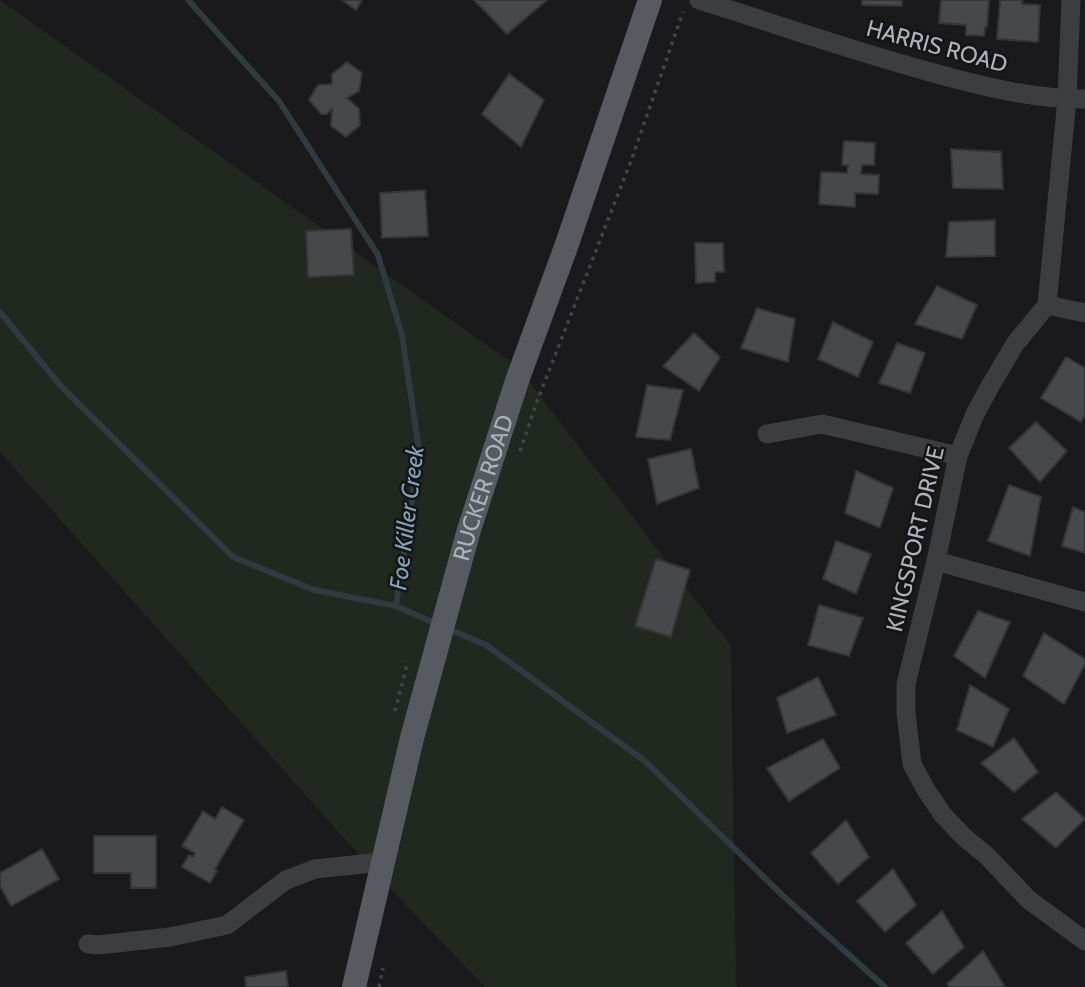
<svg xmlns="http://www.w3.org/2000/svg" width="1085" height="987" font-family="Cabin,sans-serif">
<rect width="100%" height="100%" fill="#1a1a1c"/>
<path fill="#202820" d="M 0,0 L 519,368 L 731,646 L 736,985 L 739,987 L 485,987 L 376,874 L 0,452 Z"/>
<g fill="none" stroke-linecap="round" stroke-linejoin="round">
<path stroke="#303b41" stroke-width="6" d="M 188,0 L 279,101 L 378,255 L 402,335 L 419,450 L 396,606 L 439,625
M 0,312 L 59,384 L 233,557 L 314,590 L 396,606
M 449,629 L 486,645 L 646,762 L 781,894 L 885,987"/>
</g>
<path fill="#47484c" stroke="#343538" stroke-width="2" d="M 342,0 L 362,0 L 356,10 Z
M 474,0 L 547,0 L 507,34 Z
M 862,0 L 902,0 L 902,6 L 862,5 Z
M 941,0 L 989,0 L 987,27 L 985,27 L 984,36 L 966,35 L 966,25 L 939,23 Z
M 1000,0 L 1022,0 L 1022,4 L 1040,5 L 1038,42 L 997,39 Z
M 347,62 L 362,73 L 359,91 L 347,98 L 359,109 L 360,125 L 346,137 L 331,126 L 332,109 L 327,114 L 321,114 L 309,100 L 318,85 L 332,84 L 332,74 Z
M 509,74 L 544,100 L 521,147 L 482,114 Z
M 844,141 L 875,143 L 874,165 L 862,165 L 861,174 L 879,175 L 878,194 L 855,193 L 855,207 L 819,204 L 821,172 L 847,173 L 848,165 L 842,165 Z
M 951,149 L 1001,152 L 1003,189 L 953,188 Z
M 425,190 L 428,236 L 382,238 L 380,193 Z
M 995,220 L 995,256 L 946,257 L 949,222 Z
M 351,229 L 354,275 L 308,277 L 306,231 Z
M 695,243 L 723,243 L 724,272 L 715,272 L 715,282 L 696,283 Z
M 937,286 L 977,305 L 962,339 L 915,324 Z
M 757,308 L 795,319 L 788,362 L 741,348 Z
M 833,322 L 873,342 L 858,377 L 818,359 Z
M 694,333 L 720,357 L 699,391 L 663,366 Z
M 897,343 L 925,353 L 910,393 L 879,383 Z
M 1066,357 L 1085,368 L 1085,415 L 1081,422 L 1041,398 Z
M 647,385 L 683,390 L 670,440 L 636,437 Z
M 1036,422 L 1067,451 L 1040,482 L 1009,448 Z
M 691,449 L 699,488 L 657,504 L 648,459 Z
M 856,471 L 893,488 L 880,528 L 845,513 Z
M 1009,485 L 1041,497 L 1030,556 L 988,541 Z
M 1073,507 L 1085,512 L 1085,553 L 1062,546 Z
M 836,541 L 871,554 L 856,594 L 823,579 Z
M 656,559 L 690,570 L 671,637 L 635,626 Z
M 819,605 L 863,618 L 849,656 L 808,645 Z
M 978,611 L 1010,622 L 985,678 L 954,656 Z
M 1044,633 L 1085,659 L 1085,664 L 1064,704 L 1023,676 Z
M 818,677 L 836,715 L 787,733 L 777,698 Z
M 970,685 L 1009,709 L 993,747 L 957,730 Z
M 1014,738 L 1038,772 L 1014,792 L 981,763 Z
M 823,739 L 840,768 L 789,801 L 767,768 Z
M 1056,792 L 1085,819 L 1056,848 L 1022,819 Z
M 222,807 L 244,820 L 215,869 L 217,871 L 210,883 L 182,867 L 189,855 L 193,857 L 195,853 L 182,846 L 203,811 L 215,819 Z
M 846,820 L 869,857 L 838,884 L 811,853 Z
M 94,836 L 156,836 L 156,888 L 131,888 L 131,873 L 94,873 Z
M 42,849 L 59,879 L 11,906 L 0,886 L 0,873 Z
M 893,869 L 916,905 L 885,932 L 857,901 Z
M 942,911 L 964,947 L 933,974 L 906,943 Z
M 983,951 L 1005,987 L 950,987 L 947,984 Z
M 286,971 L 288,987 L 246,987 L 245,977 Z"/>
<g fill="none" stroke-linecap="round" stroke-linejoin="round">
<path stroke="#414448" stroke-width="3.5" stroke-dasharray="3.5 5" stroke-linecap="butt" d="M 520,451 L 536,404 L 631,161 L 683,12
M 395,711 L 408,661
M 379,987 L 383,968"/>
<path stroke="#3b3d41" stroke-width="19" d="M 699,0 C 773,23 847,49 923,70 C 976,85 1030,99 1085,99
M 1071,0 L 1067,99 L 1047,305 L 1015,344 L 989,388 L 975,414 L 958,456 L 936,561 L 906,684 L 906,713 L 912,764 L 926,790 L 943,815 L 964,837 L 987,856 L 1029,900 L 1085,941
M 1047,305 L 1085,313
M 767,434 L 822,424 L 958,456
M 936,561 L 1085,602
M 88,944 L 98,945 L 170,937 L 227,925 L 286,880 L 315,869 L 381,862"/>
<path stroke="#575a60" stroke-width="24" id="s1" d="M 354,987 L 412,738 L 468,533 L 518,378 L 567,244 L 650,0"/>
</g>
<g text-anchor="middle" stroke-width="5" stroke-linejoin="round" paint-order="stroke">
<g font-size="23" fill="#adb3bc" stroke="#151518">
<text transform="translate(937 46) rotate(15)" y="8">HARRIS ROAD</text>
<text dy="8" stroke="none"><textPath href="#s1" startOffset="516">RUCKER ROAD</textPath></text>
<text transform="translate(915 539) rotate(-77)" y="8">KINGSPORT DRIVE</text>
</g>
<g font-size="24" font-style="italic" fill="#85a3b5" stroke="#151518">
<text transform="translate(407 518) rotate(-83)" y="8">Foe Killer Creek</text>
</g>
</g>
</svg>
